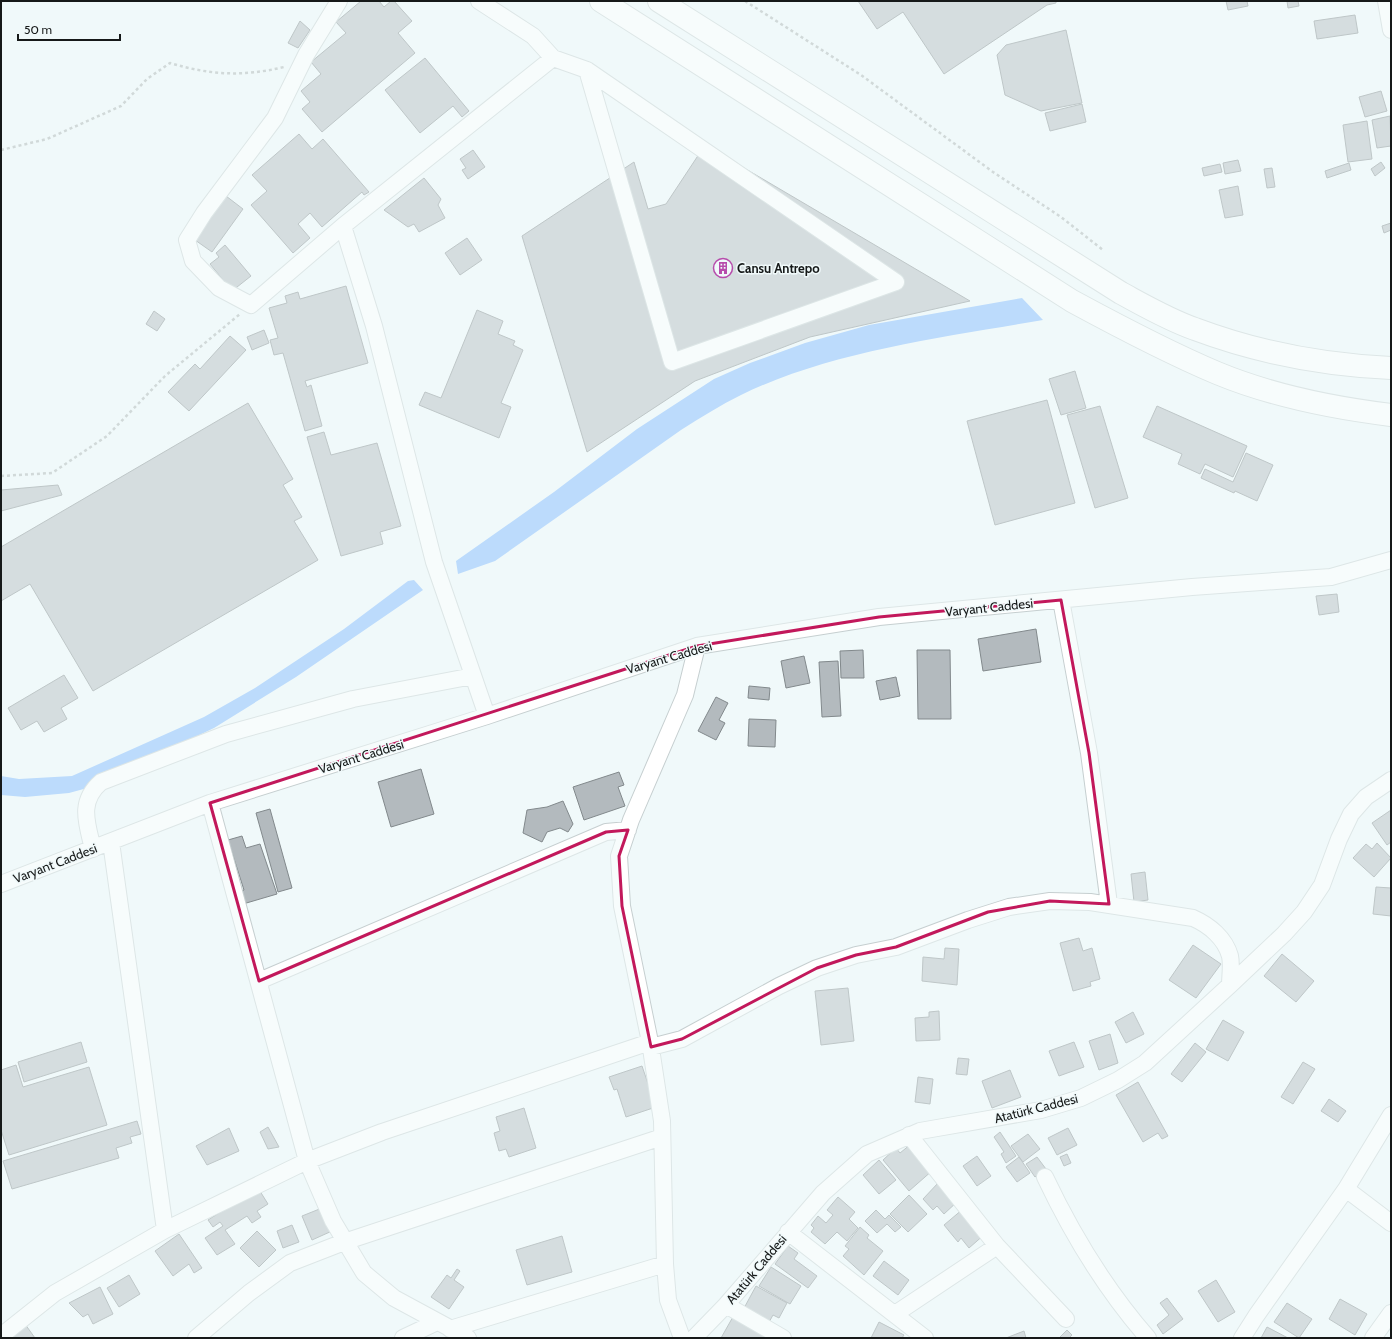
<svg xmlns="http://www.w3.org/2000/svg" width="1392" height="1339" font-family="Cabin,sans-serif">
<rect width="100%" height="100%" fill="#f0f9fa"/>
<path fill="#7cb6fe" d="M 1022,298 L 1043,320 C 945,337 831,351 741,395 C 721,405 701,417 681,430 L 495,561 L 458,574 L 456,561 L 554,492 L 637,429 L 714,379 L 750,363 L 805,343 L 869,325 Z
M 414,580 L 423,590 L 296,677 L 214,728 L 91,787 L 69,793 L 25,797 L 1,795 L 1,776 L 19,779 L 72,776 L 204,717 L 255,688 L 344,629 L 408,581 Z"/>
<path fill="#b3babe" stroke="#82898c" d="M 361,1 L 379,1 L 384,7 L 391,1 L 394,1 L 412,21 L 398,33 L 415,53 L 322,132 L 302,109 L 310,102 L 301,91 L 321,74 L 311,62 L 346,33 L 336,22 Z
M 858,1 L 1056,1 L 1056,3 L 1047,5 L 944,74 L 903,12 L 877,29 Z
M 1226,1 L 1247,1 L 1248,6 L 1228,10 Z
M 1287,1 L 1298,1 L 1299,6 L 1288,8 Z
M 1355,15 L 1358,33 L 1317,39 L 1314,21 Z
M 300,21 L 310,30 L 298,48 L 288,43 Z
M 1066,30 L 1082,103 L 1041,111 L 1005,95 L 997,55 L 1006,45 Z
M 425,58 L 469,111 L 462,117 L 453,106 L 420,133 L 385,90 Z
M 1381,91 L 1387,111 L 1365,117 L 1359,97 Z
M 1082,104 L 1086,122 L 1050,131 L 1045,113 Z
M 1390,116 L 1391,146 L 1377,148 L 1372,120 Z
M 1367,121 L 1372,159 L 1348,162 L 1343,125 Z
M 299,134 L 312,149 L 323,139 L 369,192 L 364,195 L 362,192 L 322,227 L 310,213 L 298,224 L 310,238 L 293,253 L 251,205 L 267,191 L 252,175 Z
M 705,145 L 970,301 L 810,337 L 695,381 L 587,452 L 522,236 L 634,162 L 648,209 L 666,204 Z
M 473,150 L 485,167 L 468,179 L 462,170 L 466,168 L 460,159 Z
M 1238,160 L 1241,171 L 1225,174 L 1223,163 Z
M 1381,162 L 1385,168 L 1375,176 L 1371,169 Z
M 1349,163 L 1351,170 L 1327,178 L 1325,171 Z
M 1220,164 L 1222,172 L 1204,176 L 1202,168 Z
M 1272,168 L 1275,187 L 1267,188 L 1264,169 Z
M 424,178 L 441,199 L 438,205 L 445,218 L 419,232 L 414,224 L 408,227 L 384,210 Z
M 1238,186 L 1243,215 L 1225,218 L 1219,190 Z
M 226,196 L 243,209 L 212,252 L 195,240 Z
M 1391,223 L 1391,230 L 1384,233 L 1382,226 Z
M 467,238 L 482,260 L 460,275 L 445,253 Z
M 225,245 L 251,276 L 232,291 L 210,264 L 219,257 L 216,253 Z
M 346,286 L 368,363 L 305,381 L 307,387 L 311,385 L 322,426 L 305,431 L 283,353 L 274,355 L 270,340 L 278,338 L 269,308 L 287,303 L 285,296 L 298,292 L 300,299 Z
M 477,310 L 503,321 L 498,334 L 515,341 L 513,345 L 523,350 L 501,403 L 511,407 L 499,438 L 419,405 L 425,392 L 441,398 Z
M 154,311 L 165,319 L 157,331 L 146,324 Z
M 264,330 L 269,343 L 252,350 L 247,337 Z
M 230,336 L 246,350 L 189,411 L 168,392 L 195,364 L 200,369 Z
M 1075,371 L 1086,408 L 1061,415 L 1049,379 Z
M 1047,400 L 1075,503 L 995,525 L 967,421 Z
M 248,403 L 293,479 L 283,485 L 302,517 L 294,521 L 318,560 L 93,691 L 30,584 L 1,601 L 1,547 Z
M 1100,406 L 1128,498 L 1095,508 L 1067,415 Z
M 1157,406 L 1247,446 L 1233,477 L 1205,464 L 1200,474 L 1178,464 L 1182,454 L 1143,437 Z
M 324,432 L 331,455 L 377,443 L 401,526 L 380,532 L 383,544 L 341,556 L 307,437 Z
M 1246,453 L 1273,465 L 1257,501 L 1235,491 L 1234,493 L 1201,478 L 1205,469 L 1233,482 Z
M 58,485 L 62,495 L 1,511 L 1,490 Z
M 1337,594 L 1339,612 L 1319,615 L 1316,596 Z
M 1036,629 L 1041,662 L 983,671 L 978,639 Z
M 863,650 L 864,678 L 841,678 L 840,651 Z
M 917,650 L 950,650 L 951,719 L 918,719 Z
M 804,656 L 810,683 L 786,688 L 781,661 Z
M 838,661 L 841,716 L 822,717 L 819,662 Z
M 64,675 L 78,698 L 61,708 L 67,719 L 44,732 L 37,721 L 21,730 L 8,708 Z
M 896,677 L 900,696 L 880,700 L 876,681 Z
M 749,686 L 770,688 L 769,700 L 748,698 Z
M 716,697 L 728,703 L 719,720 L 725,723 L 716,740 L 698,731 Z
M 749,719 L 776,720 L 775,747 L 748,746 Z
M 421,769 L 434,814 L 391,827 L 378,782 Z
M 619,772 L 624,785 L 618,787 L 625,806 L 584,820 L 573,787 Z
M 563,801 L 573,824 L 568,832 L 560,828 L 547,832 L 542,842 L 523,833 L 527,810 L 547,807 Z
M 270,809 L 292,888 L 278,892 L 256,813 Z
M 1391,810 L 1391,842 L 1387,845 L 1372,823 Z
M 242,836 L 246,848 L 260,844 L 277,894 L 243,904 L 239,892 L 244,890 L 228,840 Z
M 1377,843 L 1391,858 L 1374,877 L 1353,858 L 1366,844 L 1372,849 Z
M 1145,872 L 1148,900 L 1134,902 L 1131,874 Z
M 1376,887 L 1391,888 L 1391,916 L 1373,914 Z
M 1079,938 L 1083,951 L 1092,948 L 1100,979 L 1090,982 L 1091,986 L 1073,991 L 1060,943 Z
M 1193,945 L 1221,964 L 1196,998 L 1169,980 Z
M 945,948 L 959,949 L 957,985 L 922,981 L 923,957 L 944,959 Z
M 1282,954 L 1314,981 L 1296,1002 L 1264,976 Z
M 848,988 L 854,1041 L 821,1045 L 815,991 Z
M 939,1011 L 940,1040 L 916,1041 L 915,1018 L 929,1017 L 929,1012 Z
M 1133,1012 L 1144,1034 L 1126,1043 L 1115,1022 Z
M 1223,1020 L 1244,1032 L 1228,1061 L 1206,1049 Z
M 1110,1034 L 1118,1063 L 1099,1070 L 1089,1041 Z
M 81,1042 L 87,1062 L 24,1082 L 18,1062 Z
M 1074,1042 L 1084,1067 L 1059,1076 L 1049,1051 Z
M 1195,1043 L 1206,1052 L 1182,1082 L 1171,1074 Z
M 958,1058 L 969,1059 L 967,1075 L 956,1074 Z
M 1303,1062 L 1315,1069 L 1293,1104 L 1281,1097 Z
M 16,1065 L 23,1087 L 89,1067 L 107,1125 L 9,1155 L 1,1130 L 1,1070 Z
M 642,1066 L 656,1107 L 626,1117 L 617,1089 L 614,1090 L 609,1077 Z
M 1010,1070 L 1021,1097 L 992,1108 L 982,1081 Z
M 918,1077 L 933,1079 L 930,1104 L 915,1102 Z
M 1138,1082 L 1168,1136 L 1162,1139 L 1158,1133 L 1143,1142 L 1116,1095 Z
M 1329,1099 L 1346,1111 L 1338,1122 L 1321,1111 Z
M 524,1108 L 536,1148 L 509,1157 L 506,1149 L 499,1151 L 494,1133 L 500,1131 L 496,1117 Z
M 137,1121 L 141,1134 L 130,1137 L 132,1143 L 116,1148 L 119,1158 L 12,1189 L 3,1161 Z
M 268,1127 L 279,1147 L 268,1149 L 260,1132 Z
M 229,1128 L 239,1151 L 207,1165 L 196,1146 Z
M 1068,1128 L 1077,1145 L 1057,1155 L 1048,1138 Z
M 1000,1132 L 1016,1156 L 1006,1163 L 1001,1154 L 1004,1152 L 994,1137 Z
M 1028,1134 L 1040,1149 L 1023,1162 L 1011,1146 Z
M 911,1144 L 933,1170 L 909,1191 L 883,1160 L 896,1148 L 900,1153 Z
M 1067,1154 L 1071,1163 L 1064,1166 L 1060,1157 Z
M 977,1156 L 991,1176 L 977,1186 L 963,1166 Z
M 1019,1157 L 1030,1173 L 1017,1182 L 1006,1167 Z
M 1037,1157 L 1046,1169 L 1035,1177 L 1026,1164 Z
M 879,1160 L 896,1180 L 879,1194 L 863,1175 Z
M 939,1182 L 958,1201 L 944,1214 L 937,1206 L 933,1210 L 923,1199 Z
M 258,1188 L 268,1204 L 257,1211 L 261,1217 L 252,1223 L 247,1216 L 225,1230 L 235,1244 L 217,1255 L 205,1238 L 223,1226 L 220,1222 L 213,1227 L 208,1220 Z
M 909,1195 L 927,1214 L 908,1232 L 890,1214 Z
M 838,1197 L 855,1212 L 849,1219 L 858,1228 L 847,1241 L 837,1232 L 825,1244 L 811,1232 L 814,1228 L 811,1225 L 818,1216 L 826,1223 L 833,1215 L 827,1210 Z
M 322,1208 L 332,1231 L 312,1240 L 302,1216 Z
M 963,1209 L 985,1234 L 969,1248 L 961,1238 L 958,1242 L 944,1225 Z
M 876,1210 L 885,1219 L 889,1215 L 901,1227 L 895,1232 L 887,1224 L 877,1233 L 865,1221 Z
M 292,1225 L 299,1242 L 283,1248 L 277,1231 Z
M 860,1227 L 869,1235 L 867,1238 L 883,1251 L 864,1275 L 843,1256 L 849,1249 L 845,1246 Z
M 257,1231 L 276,1250 L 259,1267 L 240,1248 Z
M 179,1234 L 202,1268 L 194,1273 L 189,1264 L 173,1276 L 155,1251 Z
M 562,1236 L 572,1272 L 527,1285 L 516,1250 Z
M 788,1246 L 798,1253 L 794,1259 L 817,1276 L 808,1288 L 775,1264 Z
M 884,1261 L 909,1280 L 898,1295 L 873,1276 Z
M 771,1267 L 801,1286 L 790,1304 L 759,1286 Z
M 457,1269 L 460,1271 L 454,1280 L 464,1287 L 449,1309 L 431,1297 L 447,1275 L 451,1278 Z
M 129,1275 L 140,1294 L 119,1307 L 107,1288 Z
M 1216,1280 L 1235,1312 L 1218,1322 L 1198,1291 Z
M 756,1286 L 787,1303 L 779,1318 L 773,1315 L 768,1324 L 743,1310 Z
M 100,1287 L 113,1314 L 93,1324 L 88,1314 L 83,1317 L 69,1303 Z
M 1167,1298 L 1183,1319 L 1163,1334 L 1157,1325 L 1169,1315 L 1160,1303 Z
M 1340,1299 L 1367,1314 L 1355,1335 L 1329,1319 Z
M 1287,1303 L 1312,1319 L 1299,1338 L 1274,1322 Z
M 734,1315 L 766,1333 L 763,1338 L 721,1338 Z
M 879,1322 L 904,1335 L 902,1338 L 871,1338 Z
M 25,1324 L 35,1338 L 12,1338 Z
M 1267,1327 L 1288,1338 L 1261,1338 Z
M 1067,1330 L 1072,1335 L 1069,1338 L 1059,1338 Z
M 1024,1331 L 1026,1338 L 1006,1338 Z"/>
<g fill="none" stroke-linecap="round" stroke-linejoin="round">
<defs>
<path id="minor" d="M 339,1 L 306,55 L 275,118 L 204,213 L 187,240 L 193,261 L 219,288 L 251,305 L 343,226
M 479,1 L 533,36 L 553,58 L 587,70 L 672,362 L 896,282 L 587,70
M 1386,1 L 1391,30
M 1061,600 L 1089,753 L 1109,904
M 487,716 L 434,562 L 374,326 L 343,226 L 553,58
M 210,803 L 307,1161 L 333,1221 L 364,1273 L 394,1298 L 468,1338
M 111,842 L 165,1230
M 93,849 C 87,823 78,802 101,782 L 226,734 L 353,699 L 473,676
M 1,884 L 210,803 L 487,716 L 697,646 L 879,617 L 1192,587 L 1331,577 L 1391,560
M 259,981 L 606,832 L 628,830
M 651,1047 L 682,1039 L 779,986 L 817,968 L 856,955 L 896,947 L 968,920 L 1009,907 L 1050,901 L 1090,902 L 1193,918 C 1209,925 1225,938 1230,956 C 1232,965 1230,976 1230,985
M 1045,1177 C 1072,1234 1106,1290 1148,1338
M 1346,1189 L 1391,1223
M 788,1232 L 925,1338
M 997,1246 L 1066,1319
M 726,1305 L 783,1338
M 895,1314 L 997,1246 L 909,1135
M 450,1329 L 665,1264
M 1,1336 L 55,1293 L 165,1230 L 307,1161 L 382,1132 L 650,1042
M 196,1338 L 249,1293 L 290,1263 L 344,1242 L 662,1137
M 403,1338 L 437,1322
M 682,1338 L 668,1300 L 665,1264 L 662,1121 L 650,1042 L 622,906 L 619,856 L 631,820 L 685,695 L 697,646
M 694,1338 L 726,1305 L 823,1193 L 867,1154 L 920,1131 L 1041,1110 L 1081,1098 L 1118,1080 L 1145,1063 L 1230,985 L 1284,934 L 1304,912 L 1322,885 L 1339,839 L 1351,814 L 1366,797 L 1391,780
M 1242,1338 L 1256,1316 L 1346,1189 L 1391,1115
M 1373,1338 L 1391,1313"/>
<path id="highway" d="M 601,1 L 1072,301 C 1120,327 1167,352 1217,373 C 1270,395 1334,408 1391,415
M 659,1 L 1121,293 C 1145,306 1169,320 1195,329 C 1259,353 1323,365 1391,368"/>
</defs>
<use href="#minor" stroke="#c6cfd0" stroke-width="18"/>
<use href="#highway" stroke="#c6cfd0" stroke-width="24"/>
<path stroke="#aab1b1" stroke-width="2.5" stroke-dasharray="3 3" stroke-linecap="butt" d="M 745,1 L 861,75 L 993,172 L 1061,217 L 1103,250
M 1,150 L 47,139 L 121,106 L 147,79 L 170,63 C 210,75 242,77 284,67
M 1,476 L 52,473 L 107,436 L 165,376 L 240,314"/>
<use href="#minor" stroke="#fff" stroke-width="16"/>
<use href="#highway" stroke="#fff" stroke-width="22"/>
</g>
<path d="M0 0H1392V1339H0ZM 1061,600 L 1089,753 L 1109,904 L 1050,901 L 988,912 L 896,947 L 856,955 L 817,968 L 682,1039 L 651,1047 L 622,906 L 619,856 L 628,830 L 606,832 L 259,981 L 210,803 L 697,646 L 879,617 Z" fill="#f0f9fa" fill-opacity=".55" fill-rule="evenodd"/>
<path fill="none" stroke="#c2185b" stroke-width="3" stroke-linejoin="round" d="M 1061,600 L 1089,753 L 1109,904 L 1050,901 L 988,912 L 896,947 L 856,955 L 817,968 L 682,1039 L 651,1047 L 622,906 L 619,856 L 628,830 L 606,832 L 259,981 L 210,803 L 697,646 L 879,617 Z"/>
<defs>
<symbol id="building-ring" viewBox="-11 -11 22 22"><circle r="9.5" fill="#f0f9fa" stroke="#b74cac" stroke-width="1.5"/><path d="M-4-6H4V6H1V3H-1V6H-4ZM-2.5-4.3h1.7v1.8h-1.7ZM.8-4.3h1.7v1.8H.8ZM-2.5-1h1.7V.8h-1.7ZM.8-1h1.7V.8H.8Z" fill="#b74cac"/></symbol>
</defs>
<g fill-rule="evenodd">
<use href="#building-ring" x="712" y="257" width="22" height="22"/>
</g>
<g text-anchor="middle" stroke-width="3" stroke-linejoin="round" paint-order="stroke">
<g font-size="13" font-weight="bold" fill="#161919" stroke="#f0f9fa" text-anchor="start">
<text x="737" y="273">Cansu Antrepo</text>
</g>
<g font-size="13" fill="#161919" stroke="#f0f9fa">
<text transform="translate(989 607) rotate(-6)" y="5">Varyant Caddesi</text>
<text transform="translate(669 657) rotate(-16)" y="5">Varyant Caddesi</text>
<text transform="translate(361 756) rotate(-17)" y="5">Varyant Caddesi</text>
<text transform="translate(55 863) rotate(-21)" y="5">Varyant Caddesi</text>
<text transform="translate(1036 1108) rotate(-14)" y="5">Atatürk Caddesi</text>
<text transform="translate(756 1269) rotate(-50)" y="5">Atatürk Caddesi</text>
</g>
</g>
<rect width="1392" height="1339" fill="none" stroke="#161919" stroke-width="4"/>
<path d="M18 34v6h102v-6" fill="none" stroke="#161919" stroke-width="2"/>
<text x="24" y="34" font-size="12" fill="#161919" stroke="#f0f9fa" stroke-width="3" paint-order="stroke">50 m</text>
</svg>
